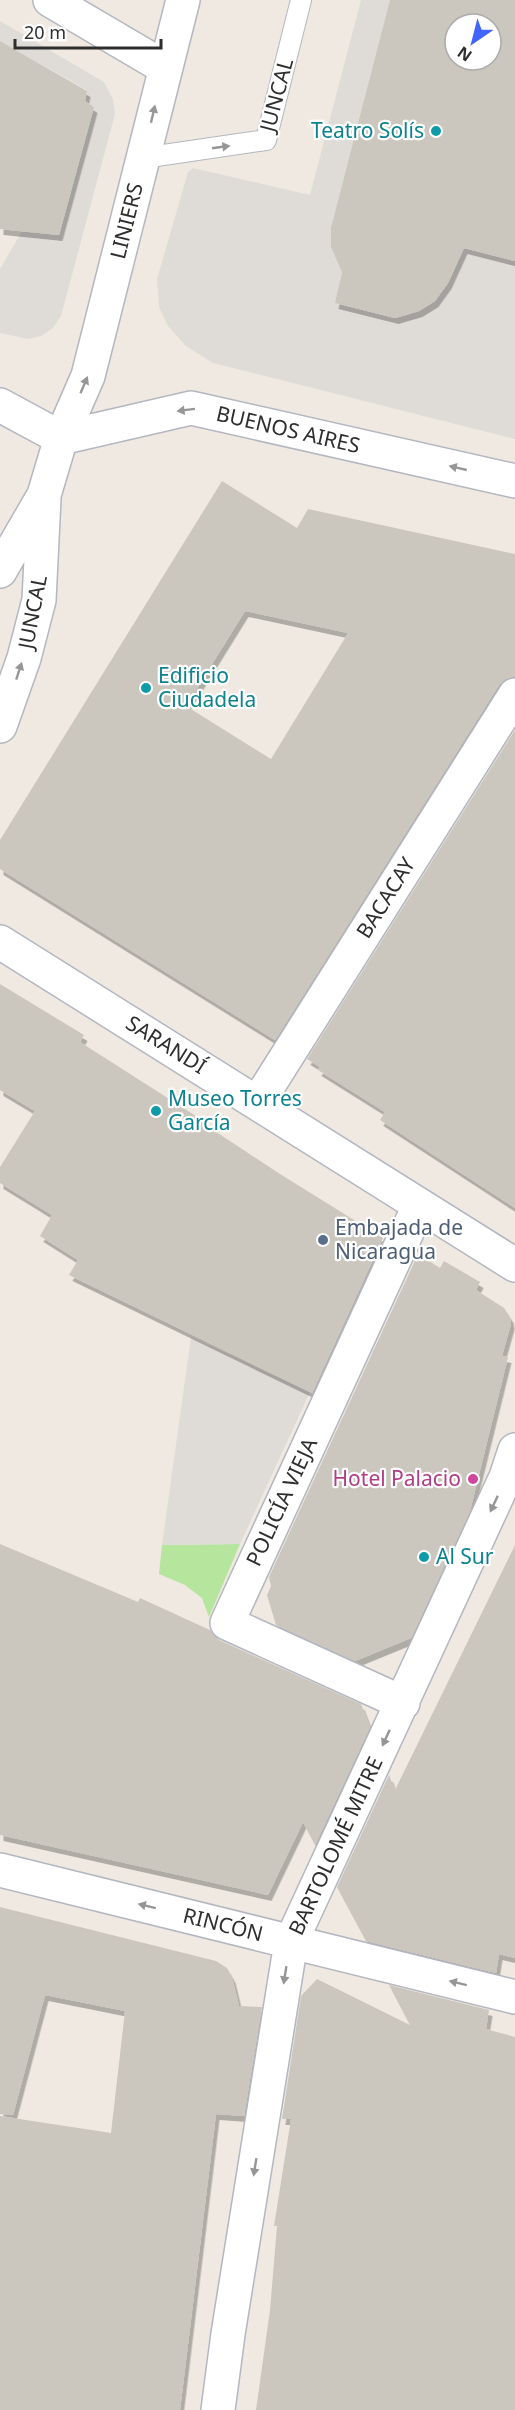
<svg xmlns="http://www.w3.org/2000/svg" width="515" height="2410" font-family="'Noto Sans',sans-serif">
<defs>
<filter id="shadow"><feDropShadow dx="3.5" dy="6" stdDeviation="0" flood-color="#0004"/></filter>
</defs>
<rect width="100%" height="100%" fill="#efe9e1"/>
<path fill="#b6e59e" d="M 240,1544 L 209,1617 L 202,1598 L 185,1585 L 159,1574 L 162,1545 Z"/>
<path fill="#dfdcd8" d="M 361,0 L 390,0 L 336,303 L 395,318 L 408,315 L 419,311 L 435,301 L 448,283 L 454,271 L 459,247 L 515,261 L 515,439 L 213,363 L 186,346 L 168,326 L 159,307 L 157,279 L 188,172 L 193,168 L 310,195 Z
M 0,21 L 104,82 L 113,99 L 115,114 L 61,316 L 53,328 L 41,336 L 28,339 L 0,333 L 0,269 L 22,231 L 59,235 L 94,107 L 85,101 L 87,90 L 0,41 Z
M 191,1337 L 310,1392 L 240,1544 L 162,1545 Z"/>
<path fill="#cbc7bf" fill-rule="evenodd" filter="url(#shadow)" d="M 390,0 L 515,0 L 515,261 L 464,248 L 448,283 L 435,301 L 419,311 L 395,318 L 335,303 L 342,272 L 331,247 L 331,228 ZM 455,24 L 491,24 L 491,60 L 455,60 Z
M 0,41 L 87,91 L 85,101 L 94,107 L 59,235 L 0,229 Z
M 222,481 L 297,528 L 308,509 L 515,554 L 515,676 L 506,679 L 499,685 L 275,1040 L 0,869 L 0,840 ZM 245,611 L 348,633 L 271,759 L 186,706 Z
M 515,730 L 515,1208 L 380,1120 L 385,1112 L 318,1070 L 320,1067 L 307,1059 Z
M 0,984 L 84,1035 L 80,1042 L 199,1118 L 198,1120 L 280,1174 L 383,1238 L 312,1393 L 69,1275 L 78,1260 L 40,1236 L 52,1215 L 0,1183 L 0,1167 L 35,1111 L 0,1090 Z
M 418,1254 L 440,1268 L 444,1261 L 480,1282 L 476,1290 L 504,1308 L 510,1317 L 511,1324 L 502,1356 L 508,1357 L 470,1511 L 411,1638 L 355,1661 L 276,1625 L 267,1595 L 271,1586 L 269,1577 Z
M 0,1544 L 138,1602 L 140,1598 L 210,1630 L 219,1640 L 361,1704 L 370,1727 L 315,1845 L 303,1822 L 268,1895 L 0,1835 Z
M 515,1545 L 515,1958 L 499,1954 L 496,1973 L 366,1941 L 337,1887 L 389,1775 L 395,1790 Z
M 0,1907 L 216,1961 L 227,1968 L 232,1977 L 239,2006 L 262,2007 L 244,2116 L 216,2114 L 180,2410 L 0,2410 L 0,2116 L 111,2133 L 125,2011 L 45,1995 L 13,2115 L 0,2114 Z
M 317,1979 L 410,2025 L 389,1985 L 489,2010 L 486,2029 L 515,2037 L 515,2410 L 256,2410 L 270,2310 L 277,2226 L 274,2226 L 291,2119 L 282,2119 L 301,1996 Z"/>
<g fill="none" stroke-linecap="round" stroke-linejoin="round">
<defs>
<path id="lane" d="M 143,158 L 266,140 L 301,0"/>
<path id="street" d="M 50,0 L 164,67
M 0,942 L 515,1265
M 258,1102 L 515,695
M 403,1703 L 227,1623 L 419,1206
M 0,1870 L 515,1997
M 218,2410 L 228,2334 L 291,1942 L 506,1477 L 515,1450"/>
<path id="secondary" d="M 0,405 L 61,438
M 61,438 L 191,408 L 515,481
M 0,571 L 44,495 L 61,438 L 88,376 L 183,0
M 0,726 L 24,658 L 39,600 L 44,499"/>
</defs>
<use href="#lane" stroke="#b4b7c1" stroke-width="22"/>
<use href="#street" stroke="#b4b7c1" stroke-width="36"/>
<use href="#secondary" stroke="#b4b7c1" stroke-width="36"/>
<use href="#lane" stroke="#fff" stroke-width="20"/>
<use href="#street" stroke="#fff" stroke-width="33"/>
<use href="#secondary" stroke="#fff" stroke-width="33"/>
</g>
<defs><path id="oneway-solid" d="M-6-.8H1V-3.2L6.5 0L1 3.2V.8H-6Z" transform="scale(1.5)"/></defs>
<g fill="#969696">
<use href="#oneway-solid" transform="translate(153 114) rotate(-77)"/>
<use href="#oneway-solid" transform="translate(221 147) rotate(-8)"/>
<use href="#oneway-solid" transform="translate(84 385) rotate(-67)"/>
<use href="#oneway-solid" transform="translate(186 410) rotate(173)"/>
<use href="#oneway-solid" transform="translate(458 468) rotate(-167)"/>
<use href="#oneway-solid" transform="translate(19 671) rotate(-72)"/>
<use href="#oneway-solid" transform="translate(494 1504) rotate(115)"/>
<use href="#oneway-solid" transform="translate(386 1738) rotate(115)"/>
<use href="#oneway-solid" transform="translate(147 1906) rotate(-166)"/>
<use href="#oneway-solid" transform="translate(285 1975) rotate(99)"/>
<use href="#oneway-solid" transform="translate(458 1983) rotate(-166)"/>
<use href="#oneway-solid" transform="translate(255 2167) rotate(99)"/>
</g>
<g fill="#0f9aa8" stroke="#fff" stroke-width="2">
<circle cx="436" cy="131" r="6"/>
<circle cx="146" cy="688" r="6"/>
<circle cx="156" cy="1111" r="6"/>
<circle cx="424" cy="1557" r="6"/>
</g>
<circle fill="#5c6f8a" stroke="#fff" stroke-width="2" cx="323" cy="1240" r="6"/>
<circle fill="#d1479c" stroke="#fff" stroke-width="2" cx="473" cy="1479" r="6"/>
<g text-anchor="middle" stroke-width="4.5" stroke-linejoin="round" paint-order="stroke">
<g font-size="21" fill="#2e2e2e" stroke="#fff">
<text transform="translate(277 95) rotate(-75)" y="7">JUNCAL</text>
<text transform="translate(127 221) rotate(-76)" y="7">LINIERS</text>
<text transform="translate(288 430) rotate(13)" y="7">BUENOS AIRES</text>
<text transform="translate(33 612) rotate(-79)" y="7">JUNCAL</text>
<text transform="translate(386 898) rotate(-58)" y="7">BACACAY</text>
<text transform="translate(166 1045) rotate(32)" y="7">SARANDÍ</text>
<text transform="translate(282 1502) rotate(-65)" y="7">POLICÍA VIEJA</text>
<text transform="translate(336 1846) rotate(-65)" y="7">BARTOLOMÉ MITRE</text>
<text transform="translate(223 1925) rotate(14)" y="7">RINCÓN</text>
</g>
<g font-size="21" fill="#0d838f" stroke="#fff" text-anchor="start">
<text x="424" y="138" text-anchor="end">Teatro Solís</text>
<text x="158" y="683">Edificio<tspan x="158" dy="24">Ciudadela</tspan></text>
<text x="168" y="1106">Museo Torres<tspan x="168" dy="24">García</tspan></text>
<text x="436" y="1564">Al Sur</text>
</g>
<g font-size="21" fill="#4e5e75" stroke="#fff" text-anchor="start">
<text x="335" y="1235">Embajada de<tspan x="335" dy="24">Nicaragua</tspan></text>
</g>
<g font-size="21" fill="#b23c85" stroke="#fff" text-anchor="end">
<text x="461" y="1486">Hotel Palacio</text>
</g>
</g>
<g transform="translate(473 42) rotate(215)"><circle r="28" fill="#ffffff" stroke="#ababab" stroke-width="1.5"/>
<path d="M0-4.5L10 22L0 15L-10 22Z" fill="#4264fb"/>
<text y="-9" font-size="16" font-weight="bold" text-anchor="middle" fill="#2e2e2e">N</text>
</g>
<path d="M15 39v9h146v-9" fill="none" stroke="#2e2e2e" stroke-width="3"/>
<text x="24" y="39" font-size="18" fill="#2e2e2e" stroke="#ffffff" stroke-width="4.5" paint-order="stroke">20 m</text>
</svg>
